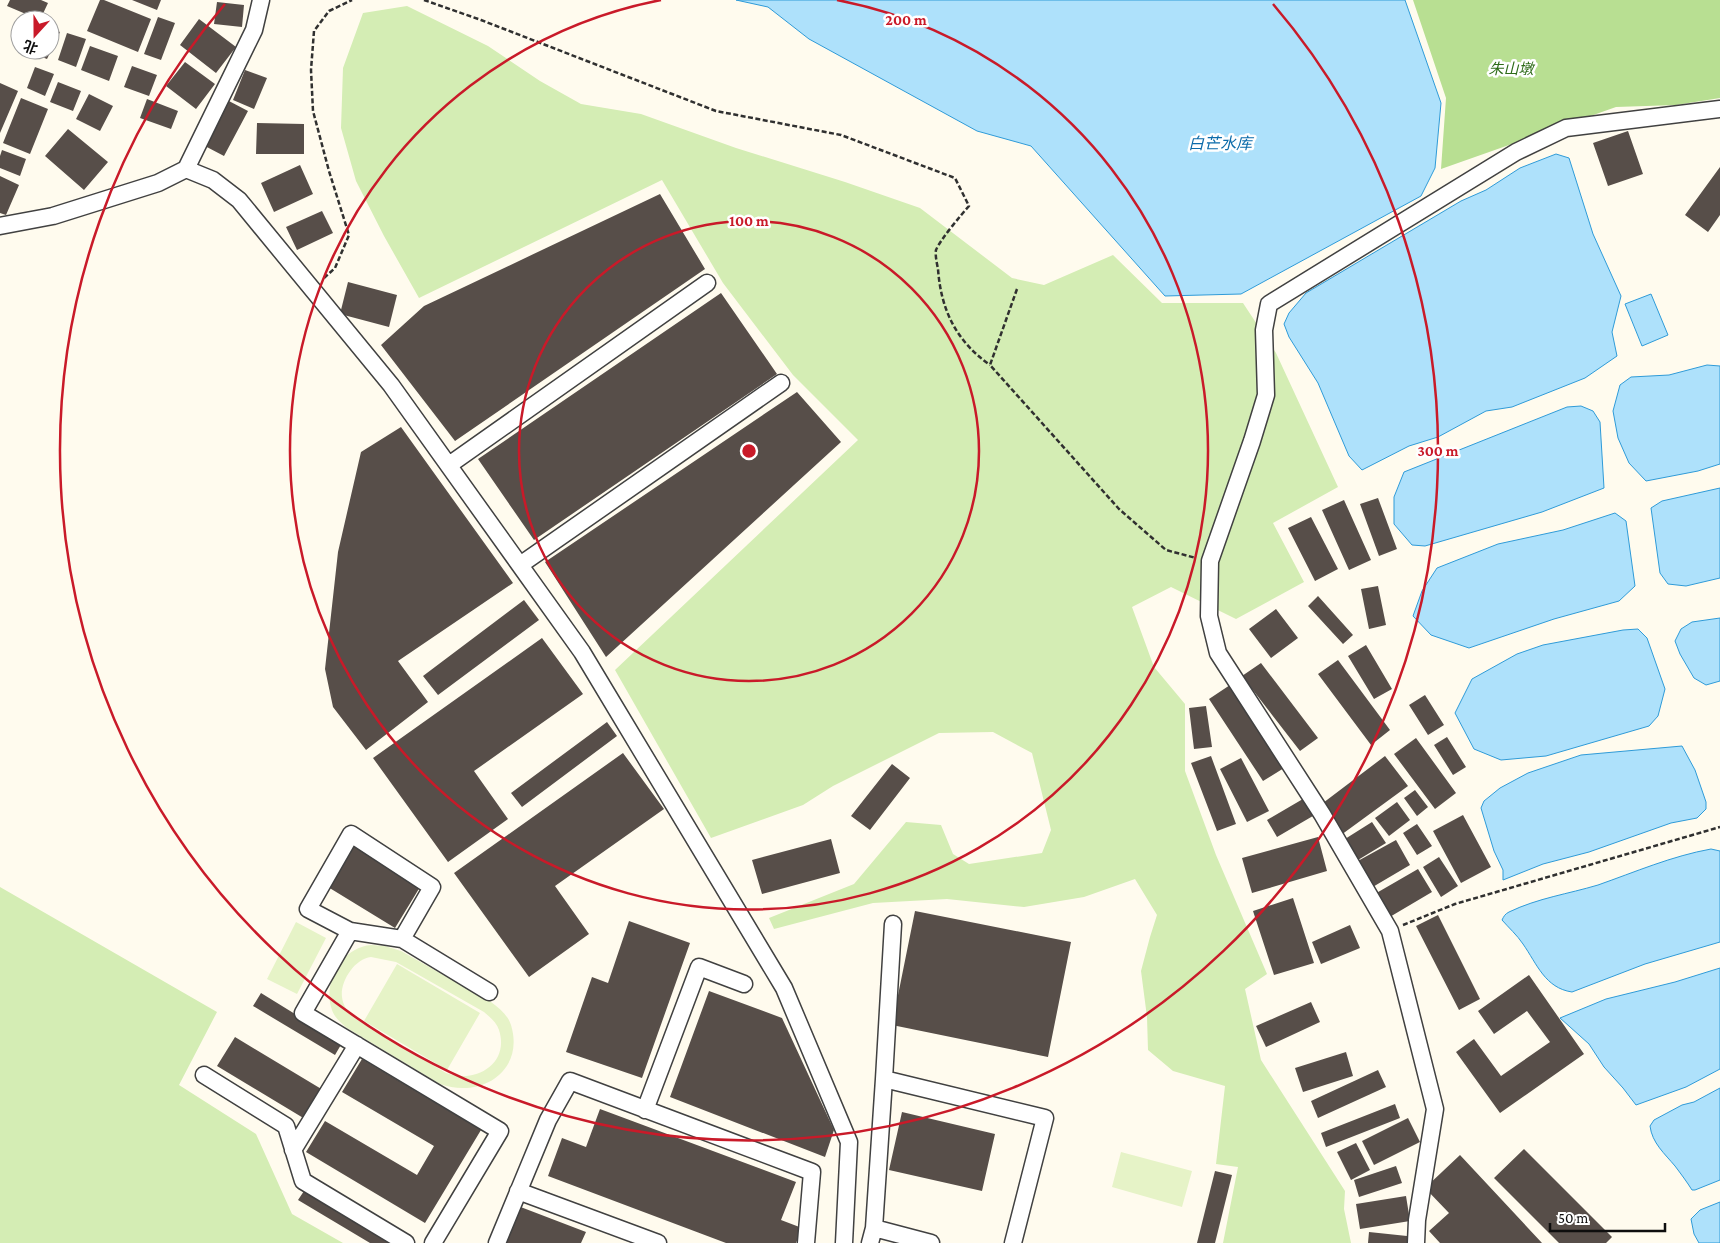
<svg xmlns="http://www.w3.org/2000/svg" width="1720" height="1243" font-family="'Crimson Pro','Noto Sans SC',serif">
<rect width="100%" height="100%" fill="#fffbee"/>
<path fill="#d4edb4" d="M 407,6 L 488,46 L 540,81 L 581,104 L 641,114 L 736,148 L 845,182 L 920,208 L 1012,278 L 1044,285 L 1113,255 L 1162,303 L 1243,303 L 1276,353 L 1338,487 L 1273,523 L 1304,582 L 1236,619 L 1171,587 L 1132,607 L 1154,667 L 1185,704 L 1185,771 L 1216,855 L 1267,974 L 1245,989 L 1261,1060 L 1345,1191 L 1344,1209 L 1351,1243 L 1223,1243 L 1238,1167 L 1216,1164 L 1225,1086 L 1173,1071 L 1148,1050 L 1147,1017 L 1141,971 L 1150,937 L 1157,915 L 1135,879 L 1084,897 L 1024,907 L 947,899 L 873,903 L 774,929 L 769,918 L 854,884 L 906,822 L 941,825 L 953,854 L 969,864 L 1042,853 L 1051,830 L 1032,753 L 993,732 L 939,733 L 833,786 L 803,805 L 711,838 L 615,670 L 858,440 L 793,375 L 723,283 L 662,180 L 419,298 L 384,236 L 356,181 L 341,128 L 343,68 L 363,13 Z
M 0,887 L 217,1012 L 179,1085 L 256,1134 L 292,1214 L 343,1243 L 0,1243 Z"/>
<path fill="#b8df92" d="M 1413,0 L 1720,0 L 1720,98 L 1676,105 L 1616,107 L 1441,169 L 1446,98 Z"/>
<path fill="#e6f3c7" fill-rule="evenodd" d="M 296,922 L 326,938 L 297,994 L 267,979 Z
M 371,945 L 385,946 L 401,951 L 491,1002 C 499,1008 508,1015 511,1025 C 525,1071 481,1099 440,1084 L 347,1028 C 341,1023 334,1017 332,1010 C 322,983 342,947 371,945 ZM 371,957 L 396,962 L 484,1012 C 490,1017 497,1023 499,1030 C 510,1064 475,1084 446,1073 L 354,1018 C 348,1012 343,1006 342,997 C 340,982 354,959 371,957 Z
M 397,964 L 480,1013 L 447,1070 L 364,1021 Z
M 1121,1152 L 1192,1171 L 1182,1207 L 1112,1187 Z"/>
<path fill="#aee1fb" stroke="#2f9bd8" d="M 736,0 L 1405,0 L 1441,103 L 1435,168 L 1421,196 L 1241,294 L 1165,296 L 1031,146 L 977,131 L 809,39 L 768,7 Z
M 1556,154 L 1569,158 L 1593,234 L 1621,296 L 1612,332 L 1617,356 L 1585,378 L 1512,407 L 1486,411 L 1438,437 L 1409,446 L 1362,470 L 1349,456 L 1318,383 L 1289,337 L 1284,324 L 1289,313 L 1306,293 L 1461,201 L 1486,190 L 1520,168 Z
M 1651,294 L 1668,335 L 1642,346 L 1625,304 Z
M 1707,365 L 1720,366 L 1720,464 L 1698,471 L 1646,481 L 1629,463 L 1618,438 L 1613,411 L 1620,385 L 1631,377 L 1669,375 Z
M 1581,406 L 1593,411 L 1600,422 L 1604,488 L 1542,512 L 1425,546 L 1412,545 L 1394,524 L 1394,497 L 1404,472 L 1567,407 Z
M 1720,488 L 1720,578 L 1686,586 L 1668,584 L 1660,573 L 1651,508 L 1662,501 Z
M 1615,513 L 1626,521 L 1635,586 L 1619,601 L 1554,619 L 1469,648 L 1431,635 L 1413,616 L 1422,591 L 1437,568 L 1498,544 L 1563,530 Z
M 1720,618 L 1720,681 L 1706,685 L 1694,678 L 1680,654 L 1675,641 L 1681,629 L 1692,622 Z
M 1638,629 L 1647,638 L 1665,689 L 1658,716 L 1649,726 L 1546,756 L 1501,760 L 1474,749 L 1455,713 L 1472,679 L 1517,654 L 1543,645 L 1623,630 Z
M 1682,746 L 1695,770 L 1706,802 L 1706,809 L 1697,818 L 1671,823 L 1589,852 L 1543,864 L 1503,880 L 1503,870 L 1494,851 L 1481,808 L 1484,801 L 1500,788 L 1528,773 L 1581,755 Z
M 1711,849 L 1720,851 L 1720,942 L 1645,964 L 1572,992 C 1545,988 1537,964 1523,944 C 1517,935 1509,928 1502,920 C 1504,916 1505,914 1509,912 C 1538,898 1568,894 1598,885 C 1635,872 1672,856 1711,849 Z
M 1720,968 L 1720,1069 L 1686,1087 L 1636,1105 L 1623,1088 L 1604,1067 L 1589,1044 L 1560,1018 L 1606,999 L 1675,982 Z
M 1720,1088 L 1720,1180 L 1695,1190 L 1692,1190 C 1687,1182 1681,1174 1675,1166 C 1665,1154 1652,1143 1650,1126 L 1654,1120 L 1682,1105 L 1694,1102 Z
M 1720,1202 L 1720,1243 L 1699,1243 L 1694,1234 L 1691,1219 L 1700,1210 Z"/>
<path fill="#574e49" d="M 10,0 L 41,0 L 48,3 L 40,20 L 7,6 Z
M 100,0 L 104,0 L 151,19 L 138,52 L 87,31 Z
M 132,0 L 161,0 L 157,10 Z
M 217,2 L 244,5 L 242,27 L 214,24 Z
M 158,17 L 175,23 L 161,60 L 144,54 Z
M 199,19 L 236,47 L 216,73 L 180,45 Z
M 50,28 L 60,32 L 47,59 L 37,55 L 40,50 L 50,50 Z
M 67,33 L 86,39 L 76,67 L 58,60 Z
M 90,46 L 118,56 L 109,81 L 81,70 Z
M 185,62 L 215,84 L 196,109 L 166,86 Z
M 132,66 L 157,75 L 149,96 L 124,87 Z
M 35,67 L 54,74 L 45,96 L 27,88 Z
M 245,70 L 267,78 L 254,109 L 233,100 Z
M 58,82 L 81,91 L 73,111 L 50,102 Z
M 0,83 L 18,91 L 0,133 Z
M 89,94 L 113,106 L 100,131 L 76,119 Z
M 21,98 L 48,109 L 30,154 L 3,143 Z
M 147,99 L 178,111 L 171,129 L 140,118 Z
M 227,100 L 248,111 L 224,156 L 203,145 Z
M 257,123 L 304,124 L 304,154 L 256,154 Z
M 68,129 L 108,162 L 84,190 L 45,156 Z
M 1628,131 L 1643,174 L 1608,186 L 1593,143 Z
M 2,150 L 26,159 L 20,176 L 0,168 L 0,156 Z
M 300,165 L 313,194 L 274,212 L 261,183 Z
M 1720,167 L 1720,215 L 1708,232 L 1685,215 Z
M 0,176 L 19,185 L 6,215 L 0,213 Z
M 660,194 L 705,269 L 455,441 L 381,345 L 424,306 Z
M 322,211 L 333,233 L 297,250 L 286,227 Z
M 348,282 L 397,295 L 389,327 L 340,314 Z
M 721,293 L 777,374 L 534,540 L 478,459 Z
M 797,392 L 841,442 L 606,657 L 545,562 Z
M 401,427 L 513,583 L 398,661 L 428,702 L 366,750 L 333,707 L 325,669 L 338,552 L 361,452 Z
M 1378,498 L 1397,549 L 1379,556 L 1360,504 Z
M 1344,500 L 1371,560 L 1349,570 L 1322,510 Z
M 1311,517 L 1338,569 L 1315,581 L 1288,528 Z
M 1378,586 L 1386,625 L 1369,629 L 1361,589 Z
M 1318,596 L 1353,635 L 1343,644 L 1308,606 Z
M 524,600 L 539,620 L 438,695 L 423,676 Z
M 1276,609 L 1298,638 L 1271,658 L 1249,629 Z
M 542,638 L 583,694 L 474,771 L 508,819 L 448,862 L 373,758 Z
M 1366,645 L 1392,689 L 1374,699 L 1348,656 Z
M 1338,660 L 1390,730 L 1371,745 L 1318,674 Z
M 1261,663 L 1318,738 L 1300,751 L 1242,676 Z
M 1230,685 L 1284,768 L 1263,781 L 1209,699 Z
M 1425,695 L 1444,725 L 1428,735 L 1409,705 Z
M 1206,706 L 1212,747 L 1194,749 L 1189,708 Z
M 607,722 L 617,736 L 522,807 L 511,793 Z
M 1447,737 L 1466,767 L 1453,775 L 1434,745 Z
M 1416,738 L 1456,793 L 1435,809 L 1394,754 Z
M 623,753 L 664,809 L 555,886 L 589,934 L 529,977 L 454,873 Z
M 1211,756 L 1236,824 L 1217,831 L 1191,763 Z
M 1385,756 L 1408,786 L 1341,835 L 1319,806 Z
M 1241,758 L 1269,811 L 1247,822 L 1220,769 Z
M 892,764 L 910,778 L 870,830 L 851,816 Z
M 1415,790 L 1428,807 L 1417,816 L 1404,798 Z
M 1308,796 L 1318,813 L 1277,837 L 1267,820 Z
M 1397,802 L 1410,820 L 1389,836 L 1375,818 Z
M 1463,815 L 1491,867 L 1461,883 L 1433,831 Z
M 1372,822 L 1386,843 L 1358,860 L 1345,839 Z
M 1417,824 L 1432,846 L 1417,855 L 1403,833 Z
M 1318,837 L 1327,871 L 1252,893 L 1242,858 Z
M 831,839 L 840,873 L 762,894 L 752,860 Z
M 1396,840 L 1410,865 L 1371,888 L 1356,862 Z
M 353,846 L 420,887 L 395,928 L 328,887 Z
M 1439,857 L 1458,886 L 1441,897 L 1423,867 Z
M 1418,869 L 1432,892 L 1388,918 L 1373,895 Z
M 1293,898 L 1314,963 L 1274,975 L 1253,911 Z
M 915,911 L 1071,942 L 1048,1057 L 892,1025 Z
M 1438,915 L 1480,999 L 1459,1010 L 1416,926 Z
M 629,921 L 690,943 L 642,1078 L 566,1052 L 592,977 L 608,983 Z
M 1350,925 L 1360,948 L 1321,964 L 1312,942 Z
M 1529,975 L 1584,1054 L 1500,1113 L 1456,1052 L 1474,1039 L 1501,1076 L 1550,1042 L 1527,1011 L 1494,1034 L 1478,1011 Z
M 709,991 L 782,1018 L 834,1130 L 825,1157 L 670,1097 Z
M 261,993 L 342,1043 L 335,1055 L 253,1006 Z
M 1311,1002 L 1320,1022 L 1266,1047 L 1256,1026 Z
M 235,1037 L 323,1090 L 305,1119 L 217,1066 Z
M 1346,1052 L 1353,1076 L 1303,1092 L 1295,1068 Z
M 362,1059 L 481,1130 L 425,1223 L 306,1152 L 325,1121 L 417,1175 L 434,1146 L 342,1092 Z
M 1378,1070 L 1386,1087 L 1318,1118 L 1311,1101 Z
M 1395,1104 L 1400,1118 L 1326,1147 L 1321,1133 Z
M 600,1109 L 796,1182 L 781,1220 L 802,1228 L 796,1243 L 726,1243 L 548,1176 L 562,1138 L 586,1147 Z
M 902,1112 L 995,1134 L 982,1191 L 889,1170 Z
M 1408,1118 L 1420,1142 L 1374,1165 L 1362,1141 Z
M 1356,1143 L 1370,1170 L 1351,1180 L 1337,1152 Z
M 1524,1149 L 1612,1237 L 1606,1243 L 1559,1243 L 1494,1178 Z
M 1460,1155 L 1542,1243 L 1440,1243 L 1429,1231 L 1449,1213 L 1425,1188 Z
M 1396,1166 L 1402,1183 L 1359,1197 L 1354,1180 Z
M 1215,1171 L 1232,1175 L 1215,1243 L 1197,1243 Z
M 304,1191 L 392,1243 L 370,1243 L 298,1200 Z
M 1406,1196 L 1410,1221 L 1360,1229 L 1356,1204 Z
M 518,1206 L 586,1232 L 581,1243 L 504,1243 Z
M 1369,1232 L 1407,1236 L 1407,1243 L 1368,1243 Z"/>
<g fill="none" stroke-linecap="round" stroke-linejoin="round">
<defs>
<path id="minor" d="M 186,169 L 213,180 L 239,200 L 391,385 L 582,652 L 784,988 L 849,1142 L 844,1243
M 0,226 L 53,216 L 158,183 L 186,169 L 254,30 L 261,0
M 449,465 L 707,283
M 520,565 L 781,383
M 350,931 L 402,939 L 489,992
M 402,939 L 432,887 L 351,834 L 308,909 L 350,931 L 303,1013 L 500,1131 L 433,1243
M 204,1075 L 286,1126 L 303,1181 L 406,1243
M 884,1079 L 893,924
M 645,1110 L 699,967 L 744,984
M 293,1150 L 357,1045
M 518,1191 L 658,1243
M 874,1228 L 931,1243
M 497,1243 L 548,1120 L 570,1081 L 812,1172 L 806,1243
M 870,1243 L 874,1228 L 884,1079 L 1045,1118 L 1013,1243
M 1416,1243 L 1417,1220 L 1435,1109 L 1390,931 L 1322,814 L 1218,653 L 1209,616 L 1210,561 L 1252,441 L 1266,395 L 1264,330 L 1269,304 L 1516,152 L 1566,128 L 1720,109"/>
</defs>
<use href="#minor" stroke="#414141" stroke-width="19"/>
<path stroke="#303030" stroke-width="2.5" stroke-dasharray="5 2.5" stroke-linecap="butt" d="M 424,0 L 481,20 L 716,111 L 841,135 L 955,178 L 969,206 C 961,215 940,240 936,250 C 935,255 937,264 938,269 C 941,310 956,341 990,365
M 324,278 L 335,268 L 349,235 L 329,171 L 313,111 L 311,70 L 314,31 L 329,11 L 352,0
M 1017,289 L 990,365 L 1119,509 L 1166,550 L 1196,558
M 1403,925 L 1455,904 L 1720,827"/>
<use href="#minor" stroke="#fff" stroke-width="16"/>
</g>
<g fill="none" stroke="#c91a29" stroke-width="2.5">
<circle cx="749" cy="451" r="230"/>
<path d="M837 0A459 459 0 1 1 661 0"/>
<path d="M1273 4A689 689 0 1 1 225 4"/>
</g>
<g text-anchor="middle" stroke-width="5" stroke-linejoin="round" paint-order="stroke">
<g font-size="15" font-style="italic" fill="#2d6b18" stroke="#fff">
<text x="1511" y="74">朱山墩</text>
</g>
<g font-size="16" font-style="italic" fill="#0c6baa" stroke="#fff">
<text x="1220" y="149">白芒水库</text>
</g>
</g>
<circle cx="749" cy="451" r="8" fill="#c91a29" stroke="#fff" stroke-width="2.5"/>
<g font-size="15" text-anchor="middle" font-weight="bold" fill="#c91a29" stroke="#fff" stroke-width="5" stroke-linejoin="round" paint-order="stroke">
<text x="906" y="25">200 m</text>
<text x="749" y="226">100 m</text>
<text x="1438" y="456">300 m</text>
</g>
<g transform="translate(35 35) rotate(201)"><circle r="24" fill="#ffffff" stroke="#9f9f9f"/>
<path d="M0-4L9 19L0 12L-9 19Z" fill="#c91a29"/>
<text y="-8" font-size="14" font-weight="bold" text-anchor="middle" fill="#0e0e0e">北</text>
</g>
<path d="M1550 1223v8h115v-8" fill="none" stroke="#0e0e0e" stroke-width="2.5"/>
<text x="1558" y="1223" font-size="15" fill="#0e0e0e" stroke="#ffffff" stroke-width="4" paint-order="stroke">50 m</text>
</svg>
